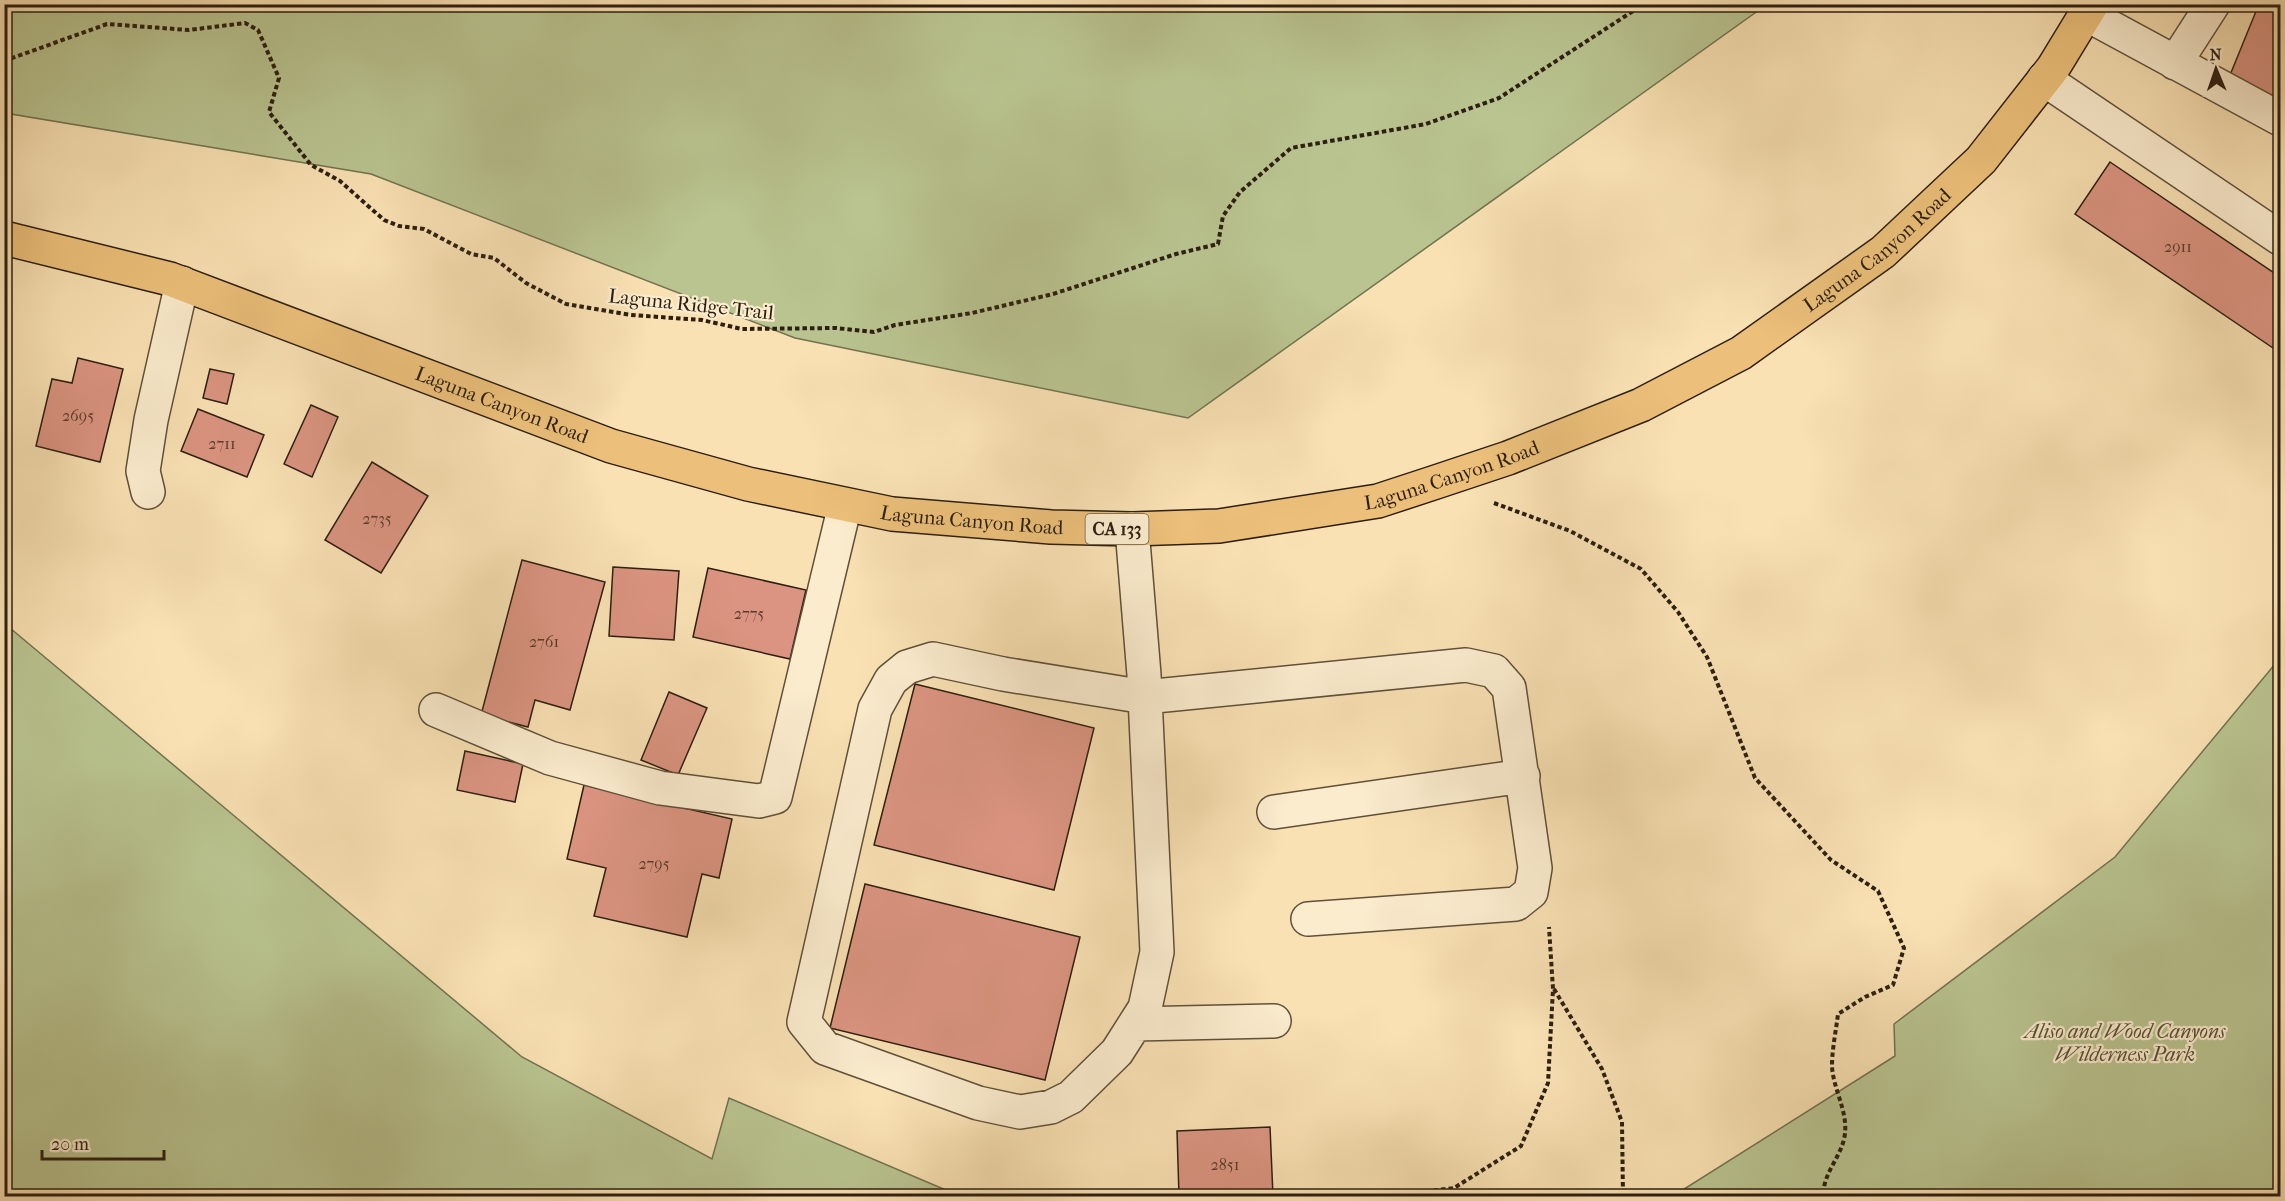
<svg xmlns="http://www.w3.org/2000/svg" width="2285" height="1201" font-family="'IM FELL French Canon',serif">
<rect width="100%" height="100%" fill="#f9e1b3"/>
<filter id="stains"><feTurbulence type="fractalNoise" baseFrequency=".00333" numOctaves="4"/><feColorMatrix values="0 0 0 0 .2 0 0 0 0 .09 0 0 0 0 .02 0 0 0 .5 -.17"/></filter>
<radialGradient id="worn" r=".72"><stop offset=".6" stop-color="#630" stop-opacity="0"/><stop offset="1" stop-color="#630" stop-opacity=".3"/></radialGradient>
<path fill="#b9c490" stroke="#727250" stroke-width="1.5" d="M 4,5 L 5,4 L 1766,5 L 1188,418 L 795,338 L 371,174 L 5,113 Z
M 4,623 L 522,1057 L 712,1159 L 729,1098 L 960,1196 L 5,1196 Z
M 2280,658 L 2280,1196 L 1673,1196 L 1895,1056 L 1894,1024 L 2115,857 Z"/>
<path fill="#db9481" stroke="#2c1f11" stroke-width="1.5" d="M 2259,4 L 2280,4 L 2280,101 L 2228,80 Z
M 2110,162 L 2280,277 L 2280,343 L 2276,350 L 2075,214 Z
M 78,358 L 123,369 L 100,462 L 36,446 L 52,379 L 72,383 Z
M 210,369 L 234,374 L 227,404 L 203,398 Z
M 311,405 L 338,417 L 312,477 L 284,464 Z
M 198,409 L 264,435 L 247,477 L 181,451 Z
M 372,462 L 428,496 L 381,573 L 325,540 Z
M 522,560 L 605,582 L 570,710 L 535,700 L 528,727 L 481,715 Z
M 613,567 L 679,571 L 674,640 L 609,636 Z
M 708,568 L 806,590 L 790,659 L 693,637 Z
M 915,684 L 1094,728 L 1054,890 L 874,845 Z
M 669,692 L 707,708 L 678,775 L 641,760 Z
M 465,751 L 523,764 L 515,802 L 457,790 Z
M 584,785 L 732,819 L 719,878 L 702,874 L 687,937 L 594,916 L 606,868 L 567,859 Z
M 865,884 L 1080,937 L 1045,1080 L 830,1028 Z
M 1270,1127 L 1273,1196 L 1179,1196 L 1177,1131 Z"/>
<g fill="none" stroke-linecap="round" stroke-linejoin="round">
<defs>
<path id="minor" d="M 2086,14 L 2280,119
M 2175,63 L 2213,4
M 2044,79 L 2280,238
M 148,492 L 143,471 L 151,420 L 182,283
M 1132,529 L 1144,675 L 1145,697 L 1157,952 L 1145,1008 L 1117,1052 L 1071,1097 L 1051,1107 L 1020,1112 L 978,1103 L 825,1048 L 804,1022 L 875,709 L 891,680 L 907,667 L 933,659 L 1003,674 L 1145,697 L 1466,665 L 1494,671 L 1509,688 L 1535,868 L 1531,892 L 1516,904 L 1308,919
M 436,710 L 550,758 L 660,788 L 759,801 L 775,797 L 845,505
M 1274,812 L 1523,776
M 1135,1024 L 1274,1021"/>
<g id="major">
<path id="s1" d="M 4,238 L 170,279 L 611,446 L 748,484 L 892,514 L 1051,527 L 1132,529 L 1219,526 L 1378,501 L 1436,482 L 1508,458 L 1641,405 L 1741,353 L 1883,252 L 1981,160 L 2053,68 L 2092,4"/>
</g>
</defs>
<use href="#minor" stroke="#5f503a" stroke-width="36"/>
<use href="#major" stroke="#2c1f11" stroke-width="36"/>
<path stroke="#2c1f11" stroke-width="4" stroke-dasharray="4.5 3" stroke-linecap="butt" d="M 4,61 L 107,24 L 189,30 L 245,23 L 258,30 L 279,78 L 269,112 L 311,165 L 340,181 L 384,220 L 399,226 L 424,229 L 471,254 L 494,258 L 526,283 L 566,304 L 631,315 L 702,320 L 742,329 L 836,328 L 874,332 L 895,325 L 972,313 L 1053,294 L 1176,254 L 1218,244 L 1223,216 L 1240,192 L 1291,148 L 1426,124 L 1499,98 L 1644,4
M 1494,503 L 1570,531 L 1641,569 L 1678,612 L 1707,657 L 1755,778 L 1831,860 L 1878,891 L 1904,948 L 1893,985 L 1865,997 L 1838,1014 C 1836,1031 1832,1049 1832,1066 C 1833,1090 1850,1114 1844,1139 C 1840,1158 1821,1177 1824,1196
M 1554,989 L 1602,1069 L 1622,1122 L 1623,1196
M 1389,1196 L 1454,1188 L 1521,1146 L 1548,1083 L 1553,989 L 1549,927"/>
<use href="#minor" stroke="#fbecce" stroke-width="33"/>
<use href="#major" stroke="#ecc07a" stroke-width="33"/>
</g>
<g text-anchor="middle" stroke-width="4.5" stroke-linejoin="round" paint-order="stroke">
<g font-size="16" fill="#583c2d">
<text x="2178" y="252">2911</text>
<text x="78" y="421">2695</text>
<text x="222" y="449">2711</text>
<text x="377" y="524">2735</text>
<text x="749" y="619">2775</text>
<text x="544" y="647">2761</text>
<text x="654" y="869">2795</text>
<text x="1225" y="1170">2851</text>
</g>
<rect fill="#fbecce" stroke="#6a5c4a" stroke-width="1.5" x="1085.5" y="514" width="63" height="30" rx="4.5"/>
<g font-size="18" font-weight="bold" fill="#2c1f11">
<text x="1117" y="535">CA 133</text>
</g>
<g font-size="20" fill="#2c1f11" stroke="#fbecce">
<text dy="7" stroke="none"><textPath href="#s1" startOffset="1984">Laguna Canyon Road</textPath></text>
<text transform="translate(691 304) rotate(6)" y="7">Laguna Ridge Trail</text>
<text dy="7" stroke="none"><textPath href="#s1" startOffset="526">Laguna Canyon Road</textPath></text>
<text dy="7" stroke="none"><textPath href="#s1" startOffset="1498">Laguna Canyon Road</textPath></text>
<text dy="7" stroke="none"><textPath href="#s1" startOffset="1012">Laguna Canyon Road</textPath></text>
</g>
<g font-size="20" font-style="italic" fill="#565137" stroke="#fbecce">
<text x="2125" y="1038">Aliso and Wood Canyons<tspan x="2125" dy="23">Wilderness Park</tspan></text>
</g>
</g>
<rect width="2285" height="1201" fill="none" stroke="#f9e1b3" stroke-width="24"/>
<rect x="6" y="6" width="2273" height="1189" fill="none" stroke="#2c1f11" stroke-width="3"/>
<rect x="12" y="12" width="2261" height="1177" fill="none" stroke="#2c1f11" stroke-width="1.5"/>
<g transform="translate(2216 69) rotate(358)" stroke="#fbecce" stroke-width="4.5" paint-order="stroke">
<path d="M0-4.5L10 22L0 15L-10 22Z" fill="#2c1f11"/>
<text y="-9" font-size="16" font-weight="bold" text-anchor="middle" fill="#2c1f11">N</text>
</g>
<path d="M42 1150v9h122v-9" fill="none" stroke="#2c1f11" stroke-width="3"/>
<text x="51" y="1150" font-size="18" fill="#2c1f11" stroke="#fbecce" stroke-width="4.5" paint-order="stroke">20 m</text>
<rect width="100%" height="100%" filter="url(#stains)"/>
<rect width="100%" height="100%" fill="url(#worn)"/>
</svg>
